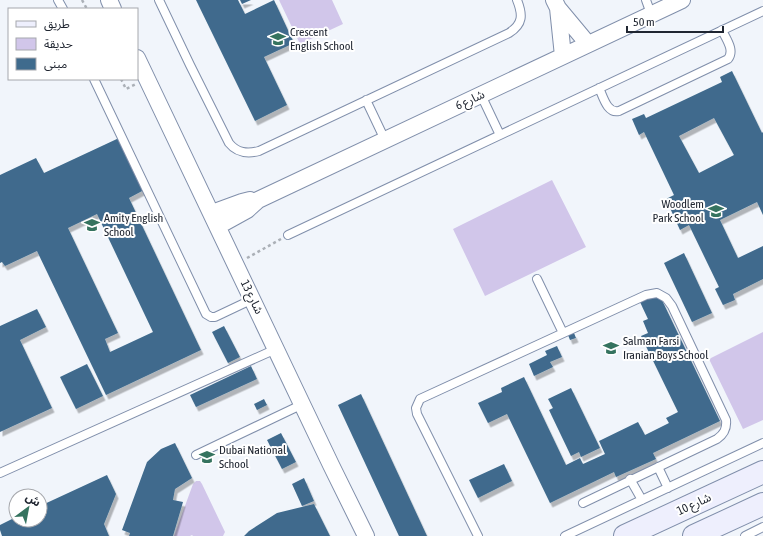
<svg xmlns="http://www.w3.org/2000/svg" width="763" height="536" font-family="'Asap Condensed','Noto Sans Arabic',sans-serif">
<defs>
<filter id="shadow"><feDropShadow dx="2.5" dy="4.5" stdDeviation="0" flood-color="#0004"/></filter>
</defs>
<rect width="100%" height="100%" fill="#f1f5fb"/>
<path fill="#d1c6ea" d="M 279,0 L 332,0 L 343,24 L 300,44 Z
M 552,180 L 586,247 L 485,296 L 453,229 Z
M 763,332 L 763,420 L 743,429 L 709,359 Z
M 196,481 L 200,481 L 202,484 L 225,532 L 223,536 L 193,536 L 192,535 L 190,536 L 174,536 L 193,484 Z"/>
<path fill="#3f6b8d" fill-rule="evenodd" filter="url(#shadow)" d="M 196,0 L 238,0 L 245,14 L 274,0 L 294,43 L 264,57 L 287,105 L 255,121 Z
M 240,0 L 251,0 L 242,4 Z
M 732,71 L 762,133 L 763,132 L 763,215 L 757,202 L 720,220 L 738,258 L 763,246 L 763,279 L 733,294 L 735,300 L 723,305 L 715,289 L 719,287 L 689,225 L 680,230 L 666,199 L 674,195 L 644,132 L 639,135 L 632,119 L 644,114 L 646,118 L 722,82 L 720,77 ZM 714,118 L 734,155 L 699,173 L 679,136 Z
M 119,138 L 144,190 L 129,198 L 201,350 L 106,395 L 37,251 L 5,266 L 2,262 L 0,263 L 0,175 L 36,158 L 44,173 ZM 97,214 L 153,332 L 110,352 L 105,339 L 118,333 L 68,228 Z
M 684,253 L 712,313 L 692,322 L 664,263 Z
M 659,294 L 720,421 L 653,453 L 656,459 L 616,477 L 614,472 L 550,503 L 507,414 L 488,423 L 478,403 L 502,392 L 501,388 L 524,377 L 566,465 L 580,458 L 583,464 L 605,454 L 599,441 L 638,422 L 645,435 L 669,423 L 666,418 L 678,412 L 641,336 L 648,333 L 643,321 L 648,319 L 640,302 Z
M 37,309 L 46,327 L 20,340 L 52,408 L 0,432 L 0,326 Z
M 224,326 L 240,357 L 228,363 L 212,332 Z
M 574,333 L 576,338 L 570,340 L 568,335 Z
M 557,346 L 562,357 L 550,362 L 553,367 L 534,376 L 529,364 L 547,355 L 545,351 Z
M 87,364 L 103,396 L 76,409 L 60,377 Z
M 251,366 L 257,379 L 196,407 L 190,395 Z
M 571,388 L 600,448 L 581,457 L 579,452 L 571,456 L 549,410 L 553,408 L 548,399 Z
M 361,394 L 427,536 L 399,536 L 338,405 Z
M 264,399 L 267,405 L 257,410 L 254,404 Z
M 281,433 L 296,462 L 282,469 L 267,440 Z
M 175,443 L 192,478 L 175,489 L 173,500 L 183,502 L 173,536 L 129,536 L 130,533 L 122,530 L 147,462 L 161,449 Z
M 504,464 L 512,481 L 478,498 L 469,480 Z
M 107,475 L 116,494 L 104,524 L 109,536 L 2,536 L 0,530 L 0,525 L 16,517 L 16,520 L 40,520 L 40,506 Z
M 304,478 L 314,501 L 302,506 L 292,484 Z
M 314,504 L 330,536 L 244,536 L 249,531 L 277,513 Z"/>
<g fill="none" stroke-linecap="round" stroke-linejoin="round">
<defs>
<path id="lane" d="M 58,0 L 63,9
M 159,0 L 190,65 L 229,143 C 237,153 247,154 259,151 L 509,33 C 523,24 523,15 517,0
M 646,0 L 651,14
M 94,79 L 206,314 L 211,317 L 215,317 L 253,299
M 599,88 C 603,96 607,114 619,111 L 728,59 C 735,50 726,39 722,30
M 481,95 L 500,135
M 366,100 L 385,140
M 288,235 L 763,11
M 537,279 L 563,333
M 196,455 L 303,404
M 658,467 L 668,488
M 0,473 L 276,349
M 630,479 L 642,500
M 478,536 L 417,414 L 416,408 L 420,399 L 646,295 L 657,293 L 666,298 L 672,306 L 726,420 C 727,429 724,434 717,439 L 583,503
M 565,536 L 763,443
M 745,536 L 763,527"/>
<path id="street" d="M 109,0 L 113,9
M 554,0 L 558,8 L 588,44
M 558,8 L 563,56
M 137,58 L 331,465 L 366,536
M 212,213 L 242,202 L 250,200
M 218,226 L 247,210 L 258,200 L 682,0"/>
<path id="secondary" d="M 625,536 L 763,472
M 694,536 L 763,504"/>
</defs>
<use href="#lane" stroke="#808fab" stroke-width="10"/>
<use href="#street" stroke="#808fab" stroke-width="18"/>
<use href="#secondary" stroke="#808fab" stroke-width="24"/>
<path stroke="#abb0b7" stroke-width="2.5" stroke-dasharray="3 3" stroke-linecap="butt" d="M 82,0 L 87,9
M 121,79 L 126,89 L 136,84
M 247,258 L 281,239"/>
<use href="#lane" stroke="#fff" stroke-width="8"/>
<use href="#street" stroke="#fff" stroke-width="16"/>
<use href="#secondary" stroke="#eeeffd" stroke-width="22"/>
</g>
<defs>
<symbol id="school-bare" viewBox="-9 -9 18 18"><path d="M0-5L7-2L0 1L-7-2ZM-4 1L0 2.5L4 1V4Q0 6-4 4Z" fill="#35735f" stroke="#fff" stroke-width="2.5" paint-order="stroke"/></symbol>
</defs>
<g fill-rule="evenodd">
<use href="#school-bare" x="267" y="28" width="22" height="22"/>
<use href="#school-bare" x="705" y="200" width="22" height="22"/>
<use href="#school-bare" x="81" y="214" width="22" height="22"/>
<use href="#school-bare" x="600" y="337" width="22" height="22"/>
<use href="#school-bare" x="196" y="446" width="22" height="22"/>
</g>
<g text-anchor="middle" stroke-width="4" stroke-linejoin="round" paint-order="stroke">
<g font-size="12" fill="#202631" stroke="#fff" text-anchor="start">
<text x="290" y="36">Crescent<tspan x="290" dy="14">English School</tspan></text>
<text x="704" y="208" text-anchor="end">Woodlem<tspan x="704" dy="14">Park School</tspan></text>
<text x="104" y="222">Amity English<tspan x="104" dy="14">School</tspan></text>
<text x="623" y="345">Salman Farsi<tspan x="623" dy="14">Iranian Boys School</tspan></text>
<text x="219" y="454">Dubai National<tspan x="219" dy="14">School</tspan></text>
</g>
<g font-size="12" fill="#202631" stroke="#fff">
<text transform="translate(470 100) rotate(-25)" y="4">شارع 6</text>
<text transform="translate(252 297) rotate(64)" y="4">شارع 13</text>
<text transform="translate(694 504) rotate(-25)" y="4">شارع 10</text>
</g>
</g>
<rect x="8" y="8" width="130" height="72" fill="#ffffff" stroke="#a6a8ad"/>
<rect x="16" y="21" width="20" height="6" fill="#eeeffd" stroke="#a6a8ad"/>
<text x="44" y="28" font-size="12" fill="#202631">طريق</text>
<rect x="16" y="38" width="20" height="12" fill="#d1c6ea" stroke="#a6a8ad"/>
<text x="44" y="48" font-size="12" fill="#202631">حديقة</text>
<rect x="16" y="58" width="20" height="12" fill="#3f6b8d" stroke="#a6a8ad"/>
<text x="44" y="68" font-size="12" fill="#202631">مبنى</text>
<g transform="translate(28 508) rotate(32)"><circle r="19" fill="#ffffff" stroke="#a6a8ad"/>
<path d="M0-3L7 15L0 10L-7 15Z" fill="#35735f"/>
<text y="-6" font-size="11" font-weight="bold" text-anchor="middle" fill="#202631">ش</text>
</g>
<path d="M627 26v6h96v-6" fill="none" stroke="#202631" stroke-width="2"/>
<text x="633" y="26" font-size="12" fill="#202631" stroke="#ffffff" stroke-width="3" paint-order="stroke">50 m</text>
</svg>
